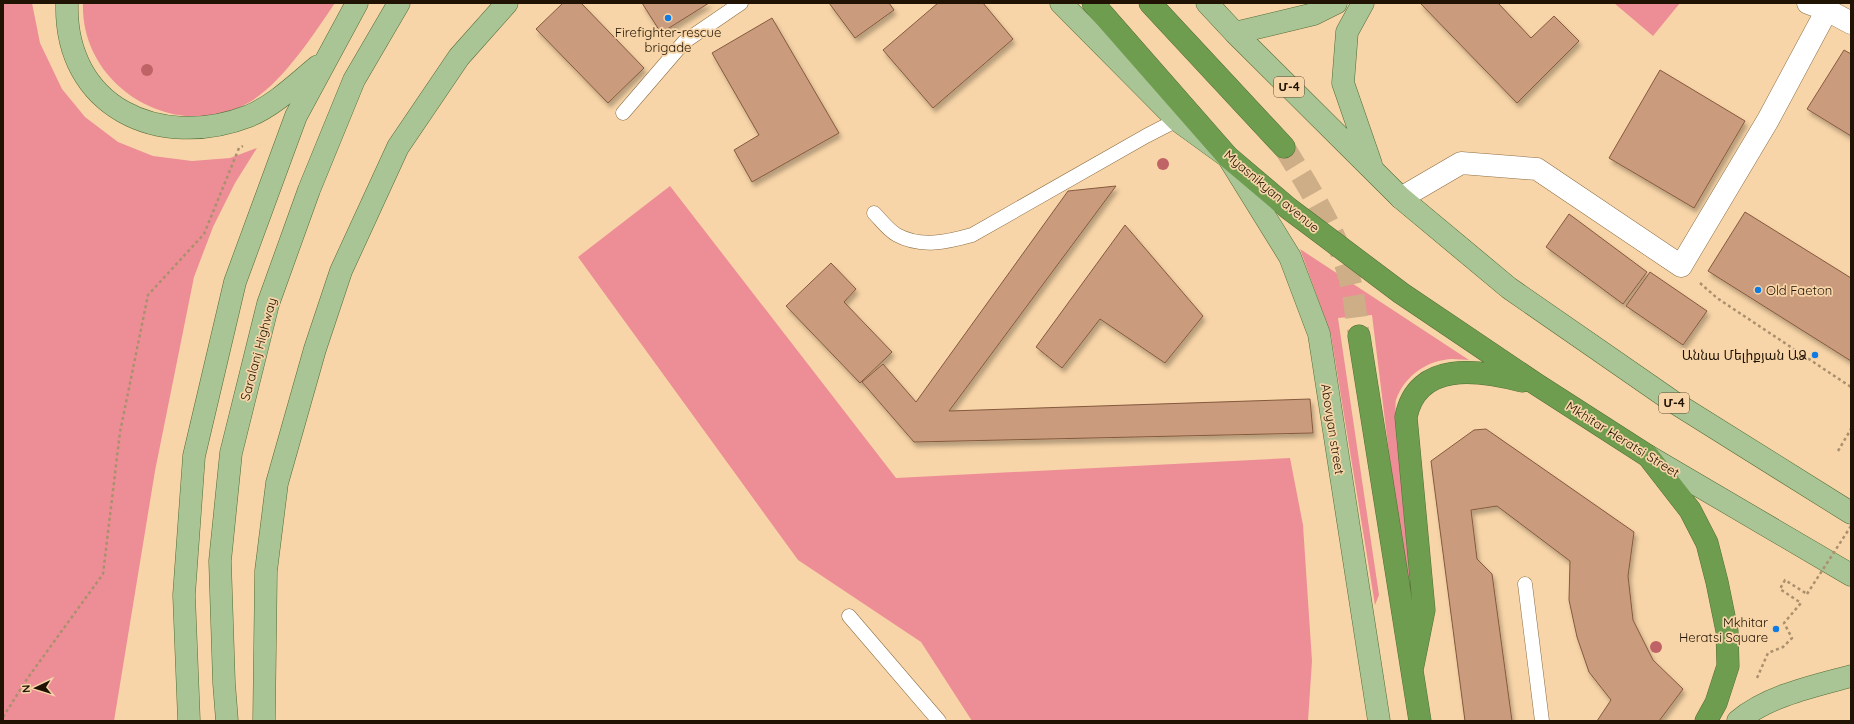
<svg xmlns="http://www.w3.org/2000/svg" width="1854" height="724" font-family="Quicksand,'Noto Sans Armenian',sans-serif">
<defs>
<filter id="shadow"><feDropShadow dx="2.5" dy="4.5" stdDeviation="2" flood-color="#0004"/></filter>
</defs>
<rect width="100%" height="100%" fill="#f8d5a8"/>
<path fill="#ed8e97" d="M 3,3 L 32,3 L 40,43 L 62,89 L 85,117 L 118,142 L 153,156 L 192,161 L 230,158 L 257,148 L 235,183 L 213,227 L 194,277 L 155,471 L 114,721 L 3,721 Z
M 83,3 L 335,3 C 313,35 282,84 248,103 C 176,144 80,87 83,3 Z
M 1614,3 L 1680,3 L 1653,36 Z
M 670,186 L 896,478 L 1290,458 L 1303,525 L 1312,661 L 1308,721 L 972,721 L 921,642 L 798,560 L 578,257 Z
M 1300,249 L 1469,360 C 1461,360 1452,358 1444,360 C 1423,363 1403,379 1396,400 C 1395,404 1396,410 1395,415 L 1412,604 L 1411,632 L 1372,315 L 1338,318 L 1379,595 L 1375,605 L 1331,335 Z"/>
<path fill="#ca9b7d" stroke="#855a3e" filter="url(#shadow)" d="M 563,3 L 581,3 L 644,68 L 608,103 L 536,29 Z
M 642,3 L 709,3 L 661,33 Z
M 829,3 L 889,3 L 894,10 L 855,38 Z
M 938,3 L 983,3 L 1013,39 L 933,108 L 883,50 Z
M 1420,3 L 1498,3 L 1531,38 L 1554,16 L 1579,41 L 1517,103 Z
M 772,18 L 839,133 L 752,182 L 734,150 L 759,135 L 712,53 Z
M 1844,50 L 1851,54 L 1851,136 L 1807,109 Z
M 1660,70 L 1745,121 L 1694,208 L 1609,158 Z
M 1116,186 L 949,411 L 1310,399 L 1313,433 L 914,442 L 862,382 L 883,364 L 916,402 L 1068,191 Z
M 1745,212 L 1851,278 L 1851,361 L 1708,271 Z
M 1569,214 L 1647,272 L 1623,304 L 1546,247 Z
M 1125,225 L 1203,316 L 1165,363 L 1100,319 L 1062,368 L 1036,347 Z
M 831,263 L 856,289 L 844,302 L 892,352 L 860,383 L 786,306 Z
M 1650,272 L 1707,311 L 1683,345 L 1626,306 Z
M 1486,429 L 1634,532 L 1628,576 L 1633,620 L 1653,660 L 1683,689 L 1659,721 L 1597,721 L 1611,700 L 1589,672 L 1577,637 L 1569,600 L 1570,561 L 1497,506 L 1471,510 L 1477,559 L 1492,574 L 1512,721 L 1465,721 L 1431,461 L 1474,430 Z"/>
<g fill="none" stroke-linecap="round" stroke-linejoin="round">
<path stroke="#cdae87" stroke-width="22" stroke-dasharray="22 11" stroke-linecap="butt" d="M 1284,147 C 1311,191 1339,235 1351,284 C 1355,301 1356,319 1359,336"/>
<defs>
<path id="lane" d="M 623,113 L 684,42 L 741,3
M 874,213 C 881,220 888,230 897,235 C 921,248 947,242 972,235 L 1146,136 L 1177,120
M 1525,584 L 1542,721
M 849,616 L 939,721"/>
<path id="street" d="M 1808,3 L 1827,10
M 1401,198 L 1461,163 L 1537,169 L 1681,266 L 1768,120 L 1827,10 L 1851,23"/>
<path id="primary" d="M 67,3 C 64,107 159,151 249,116 C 275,105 296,84 318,66
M 1061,3 L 1177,120 L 1228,157 L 1290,257 L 1319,334 L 1379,721
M 1207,3 L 1235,33 L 1401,198 L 1509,288 L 1672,401 L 1851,513
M 1363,3 L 1347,32 L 1343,83 L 1371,164
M 1235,33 L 1314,14 L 1336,3
M 1648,456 L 1851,575
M 189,721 L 184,595 L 194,456 L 235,282 L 296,116 L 357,3
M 227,721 L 224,683 L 220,561 L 231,453 L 268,304 L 309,190 L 354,80 L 399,3
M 264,721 L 266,571 L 277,483 L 315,349 L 341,271 L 398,147 L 459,57 L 507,3
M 1738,721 C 1767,696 1814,686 1851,676"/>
<path id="highway" d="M 1093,3 L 1228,157 L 1288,208 L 1401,293 L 1536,384 L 1648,456 L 1690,510 L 1707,543 L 1717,582 L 1727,631 L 1728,666 L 1716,703 L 1706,721
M 1150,3 L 1284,147
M 1359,336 L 1420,721
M 1412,670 L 1424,610 L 1406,417 C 1417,360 1480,370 1522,381"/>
</defs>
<use href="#lane" stroke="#8d6e44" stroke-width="15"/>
<use href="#street" stroke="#8d6e44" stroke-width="23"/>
<use href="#primary" stroke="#536d34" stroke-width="23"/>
<use href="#highway" stroke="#536d34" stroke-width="23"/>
<path stroke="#ab906e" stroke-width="2.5" stroke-dasharray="3 3" stroke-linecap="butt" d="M 1700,283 L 1717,298 L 1851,387
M 1838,451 L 1851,429
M 1757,678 L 1768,653 L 1783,647 L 1792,638 L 1784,623 L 1801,603 L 1780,589 L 1785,580 L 1807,594
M 3,717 L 27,679 L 103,574 L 120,432 L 148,295 L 204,234 L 239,148 L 243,146"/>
<use href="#lane" stroke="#fff" stroke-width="14"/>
<use href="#street" stroke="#fff" stroke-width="22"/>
<use href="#primary" stroke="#a9c495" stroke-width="22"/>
<use href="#highway" stroke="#6f9d4f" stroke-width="22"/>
<path stroke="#ab906e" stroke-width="2.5" stroke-dasharray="3 3" stroke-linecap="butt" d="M 1807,594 L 1851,526"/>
</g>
<g fill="#bf6367">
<circle cx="147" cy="70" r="6"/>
<circle cx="1163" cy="164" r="6"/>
<circle cx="1656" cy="647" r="6"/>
</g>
<g fill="#107ce3" stroke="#f8d5a8" stroke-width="1.5">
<circle cx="668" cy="18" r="4"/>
<circle cx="1758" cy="290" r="4"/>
<circle cx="1815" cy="355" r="4"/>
<circle cx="1776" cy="629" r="4"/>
</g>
<g text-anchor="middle" stroke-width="3.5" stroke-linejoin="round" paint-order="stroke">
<g fill="#f8d5a8" stroke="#614d34" stroke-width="1">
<rect x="1274" y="77" width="30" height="20" rx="3"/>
<rect x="1659" y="393" width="30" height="20" rx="3"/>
</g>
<g font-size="12" font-weight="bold" fill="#201303">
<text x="1289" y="91">Մ-4</text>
<text x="1674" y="407">Մ-4</text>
</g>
<g font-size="13" fill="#201303" stroke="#f8d5a8" text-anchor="end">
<text x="668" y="37" text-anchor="middle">Firefighter-rescue<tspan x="668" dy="15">brigade</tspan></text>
<text x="1766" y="295" text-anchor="start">Old Faeton</text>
<text x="1807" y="360">Աննա Մելիքյան ԱՁ</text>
<text x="1768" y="627">Mkhitar<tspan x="1768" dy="15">Heratsi Square</tspan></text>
</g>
<g font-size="13" fill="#201303" stroke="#f8d5a8">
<text transform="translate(1272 191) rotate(40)" y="5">Myasnikyan avenue</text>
<text transform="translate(258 349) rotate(-75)" y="5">Saralanj Highway</text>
<text transform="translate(1333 429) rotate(81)" y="5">Abovyan street</text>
<text transform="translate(1623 439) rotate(32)" y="5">Mkhitar Heratsi Street</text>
</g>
</g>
<rect width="1854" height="724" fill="none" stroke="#201303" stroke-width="8"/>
<g transform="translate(36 688) rotate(266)" stroke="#f8d5a8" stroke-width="3" paint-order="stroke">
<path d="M0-3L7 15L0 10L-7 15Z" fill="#201303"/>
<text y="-6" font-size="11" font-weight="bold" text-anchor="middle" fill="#201303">N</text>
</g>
</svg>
